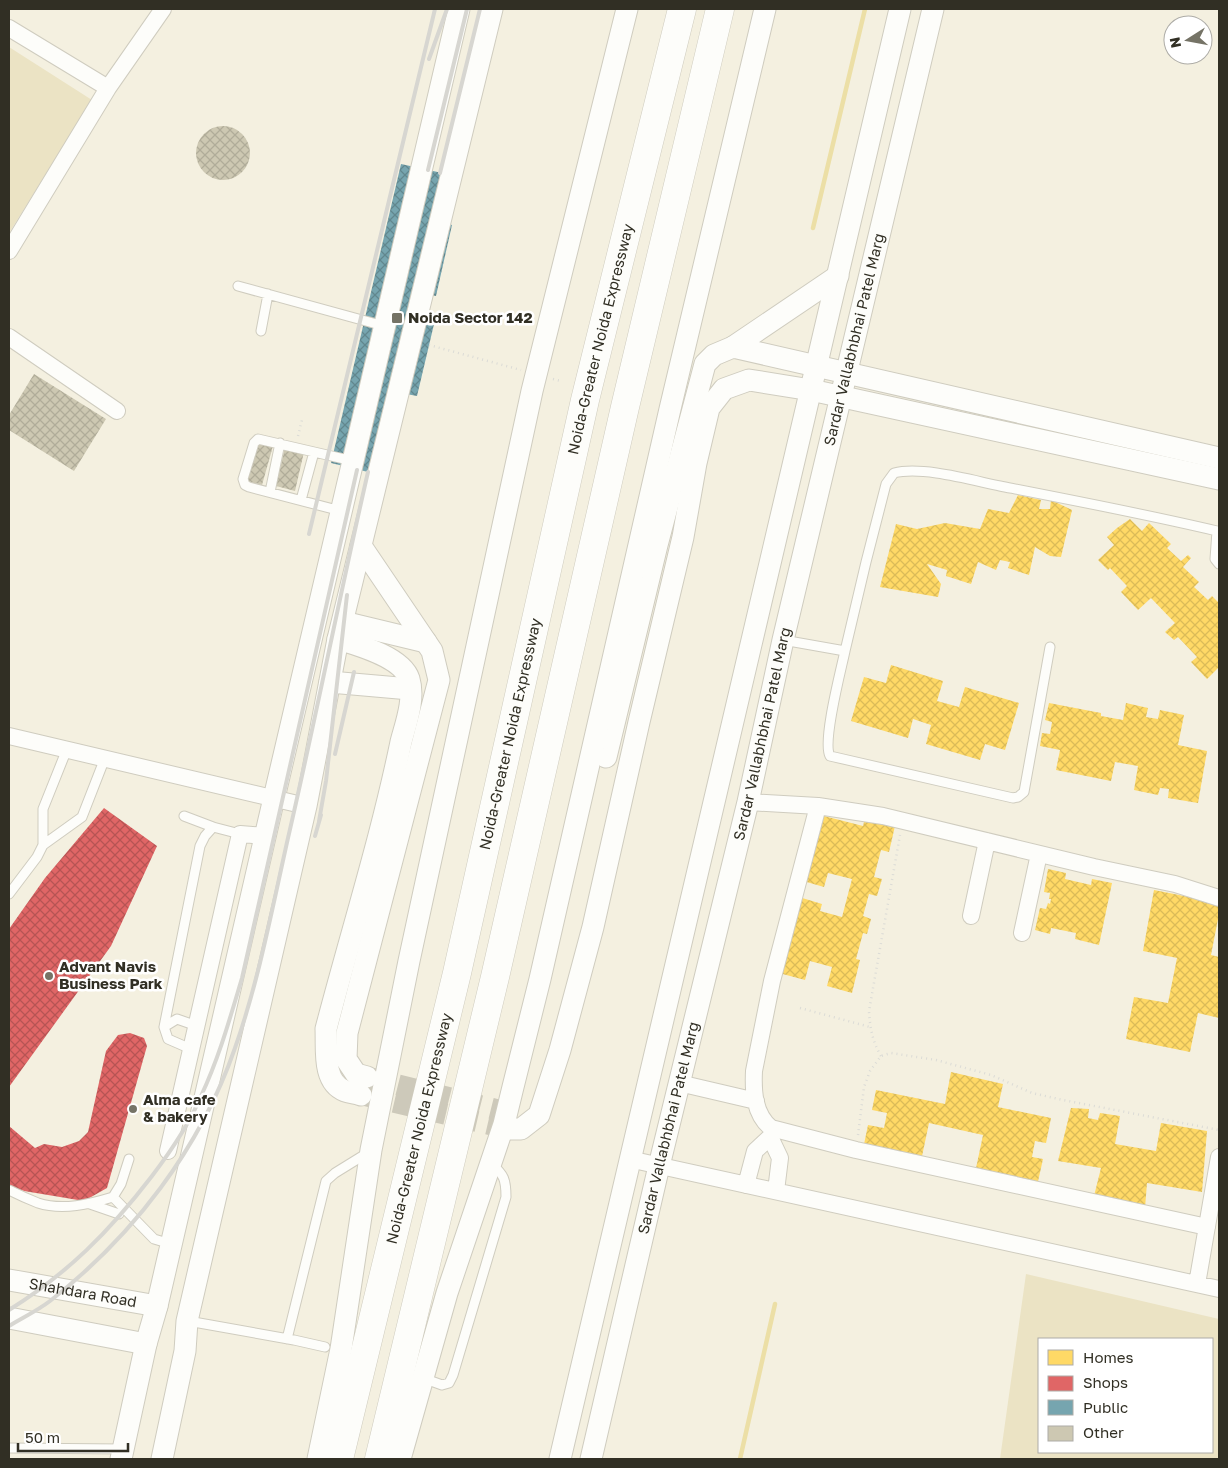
<svg xmlns="http://www.w3.org/2000/svg" width="1228" height="1468" font-family="'Golos Text',sans-serif">
<defs>
<pattern id="homes-cross-hatch" width="8" height="8" patternUnits="userSpaceOnUse" patternTransform="scale(1.25)"><rect width="8" height="8" fill="#ffd966"/><path d="M0 0l8 8M0 8l8-8" fill="none" stroke="#dbbb58"/></pattern>
<pattern id="shops-cross-hatch" width="8" height="8" patternUnits="userSpaceOnUse" patternTransform="scale(1.25)"><rect width="8" height="8" fill="#e06666"/><path d="M0 0l8 8M0 8l8-8" fill="none" stroke="#b65454"/></pattern>
<pattern id="public-cross-hatch" width="8" height="8" patternUnits="userSpaceOnUse" patternTransform="scale(1.25)"><rect width="8" height="8" fill="#76a5af"/><path d="M0 0l8 8M0 8l8-8" fill="none" stroke="#61878e"/></pattern>
<pattern id="building-cross-hatch" width="8" height="8" patternUnits="userSpaceOnUse" patternTransform="scale(1.25)"><rect width="8" height="8" fill="#cdc8b2"/><path d="M0 0l8 8M0 8l8-8" fill="none" stroke="#b0ac99"/></pattern>
</defs>
<rect width="100%" height="100%" fill="#f4f0e0"/>
<path fill="#ebe3c4" fill-rule="evenodd" d="M 9,47 L 92,100 L 9,233 Z
M 1026,1274 L 1219,1319 L 1219,1459 L 1000,1459 ZM 1039,1339 L 1212,1339 L 1212,1452 L 1039,1452 Z"/>
<path fill="url(#homes-cross-hatch)" d="M 1018,495 L 1041,500 L 1039,509 L 1050,509 L 1051,500 L 1072,510 L 1061,557 L 1050,556 L 1035,547 L 1029,575 L 1008,568 L 1010,562 L 1000,560 L 996,570 L 978,562 L 971,584 L 946,576 L 947,570 L 927,564 L 941,584 L 938,597 L 880,587 L 896,524 L 917,529 L 945,523 L 980,529 L 988,509 L 1009,513 Z
M 1130,519 L 1142,531 L 1149,523 L 1171,544 L 1167,548 L 1181,561 L 1188,555 L 1191,558 L 1183,567 L 1199,582 L 1194,587 L 1208,600 L 1212,596 L 1219,603 L 1219,667 L 1207,679 L 1191,662 L 1197,657 L 1178,637 L 1174,640 L 1165,632 L 1175,623 L 1151,598 L 1138,610 L 1121,592 L 1127,586 L 1110,568 L 1108,570 L 1098,560 L 1114,545 L 1107,537 L 1117,528 Z
M 891,665 L 943,681 L 937,701 L 959,707 L 965,687 L 1019,703 L 1005,750 L 985,744 L 980,760 L 926,744 L 931,725 L 913,719 L 908,738 L 851,721 L 864,677 L 886,683 Z
M 1049,703 L 1101,713 L 1101,716 L 1123,720 L 1126,703 L 1148,708 L 1146,717 L 1158,719 L 1160,710 L 1184,715 L 1178,745 L 1207,751 L 1198,803 L 1168,798 L 1169,789 L 1160,788 L 1158,795 L 1134,790 L 1138,766 L 1115,762 L 1111,781 L 1056,770 L 1060,750 L 1040,746 L 1042,733 L 1050,734 L 1052,722 L 1045,720 Z
M 820,815 L 863,826 L 865,818 L 895,826 L 889,852 L 881,850 L 874,877 L 882,879 L 877,896 L 869,894 L 863,916 L 871,919 L 867,934 L 863,933 L 856,959 L 860,960 L 852,993 L 827,986 L 832,967 L 810,961 L 805,980 L 779,973 L 799,897 L 822,904 L 820,911 L 842,917 L 852,879 L 828,873 L 824,887 L 803,881 Z
M 1048,869 L 1066,873 L 1065,879 L 1091,885 L 1092,879 L 1112,883 L 1099,945 L 1075,939 L 1076,933 L 1051,928 L 1050,934 L 1035,930 L 1040,908 L 1046,909 L 1048,903 L 1050,904 L 1051,899 L 1049,899 L 1050,893 L 1044,892 Z
M 1154,890 L 1219,903 L 1219,914 L 1211,955 L 1219,957 L 1219,1018 L 1198,1013 L 1190,1052 L 1126,1039 L 1134,997 L 1168,1003 L 1177,958 L 1143,951 Z
M 951,1072 L 1003,1084 L 998,1107 L 1051,1118 L 1046,1143 L 1035,1141 L 1032,1157 L 1043,1159 L 1037,1186 L 975,1173 L 983,1135 L 929,1123 L 921,1161 L 863,1149 L 868,1125 L 884,1128 L 887,1113 L 872,1110 L 876,1090 L 945,1104 Z
M 1071,1108 L 1089,1109 L 1088,1118 L 1098,1120 L 1100,1113 L 1120,1116 L 1115,1144 L 1156,1151 L 1161,1123 L 1207,1131 L 1202,1192 L 1147,1183 L 1145,1208 L 1093,1200 L 1101,1168 L 1058,1161 Z"/>
<path fill="url(#shops-cross-hatch)" d="M 104,808 L 157,846 L 111,946 L 9,1087 L 9,929 L 45,878 Z
M 130,1033 L 144,1038 L 147,1046 L 107,1188 L 84,1201 L 24,1191 L 9,1186 L 9,1126 L 35,1148 L 44,1144 L 62,1147 L 79,1141 L 88,1132 L 106,1051 L 118,1035 Z"/>
<path fill="url(#public-cross-hatch)" d="M 401,164 L 456,176 L 445,223 L 452,225 L 436,296 L 427,294 L 422,317 L 435,320 L 417,396 L 401,393 L 368,472 L 331,463 Z"/>
<g fill="none" stroke-linecap="round" stroke-linejoin="round">
<path stroke="#ecdfa6" stroke-width="4.5" d="M 813,228 L 865,9
M 740,1459 L 775,1304"/>
</g>
<path fill="url(#building-cross-hatch)" d="M196 153a27 27 0 1 1 54 0a27 27 0 1 1-54 0Z
M 34,374 L 106,419 L 74,471 L 9,430 L 9,415 Z
M 258,442 L 273,446 L 262,485 L 247,481 Z
M 285,447 L 304,452 L 295,491 L 276,486 Z"/>
<g fill="none" stroke-linecap="round" stroke-linejoin="round">
<path stroke="#cdc9ba" stroke-width="21" stroke-dasharray="21 11" stroke-linecap="butt" d="M 367,1077 L 514,1114
M 363,1095 L 509,1129"/>
<defs>
<path id="service" d="M 238,286 L 384,326
M 261,331 L 268,294
M 270,492 L 280,443
M 301,500 L 314,452
M 341,511 L 249,487 L 245,485 L 243,479 L 254,443 L 258,439 L 353,461
M 783,640 L 845,651 L 866,562 L 886,484 L 894,473 C 922,466 971,480 1000,486 C 1072,500 1145,514 1217,531 L 1215,559 L 1219,564
M 845,651 C 841,670 822,742 830,756 L 1013,798 L 1018,797 L 1024,792 L 1050,647
M 67,749 L 43,809 L 43,845 L 82,817 L 105,758
M 184,816 L 213,827
M 9,894 L 37,857 L 43,845
M 164,1027 L 200,846 L 205,836 L 213,827 L 240,834
M 191,1049 L 168,1039 L 164,1027 L 177,1019 L 197,1026
M 9,1190 C 19,1195 28,1199 38,1203 C 63,1211 90,1204 113,1197 L 121,1184 L 129,1159
M 113,1197 L 154,1239 L 171,1244
M 90,1204 L 119,1214
M 188,1321 L 294,1340 L 325,1347
M 287,1339 L 326,1181 L 335,1173 L 369,1152
M 431,1381 L 442,1385 L 449,1383 L 453,1375 L 506,1197 C 506,1179 504,1175 491,1163
M 9,1448 L 123,1449"/>
<path id="minor" d="M 9,28 L 108,88
M 9,251 L 108,88 L 163,9
M 9,337 L 117,411
M 9,736 L 306,806
M 748,802 L 818,806 L 883,816 L 1094,867 L 1175,884 L 1219,898
M 818,806 L 772,981 L 754,1071 C 753,1091 754,1114 771,1128 L 856,1150 L 1207,1227
M 971,916 L 987,841
M 1022,933 L 1039,854
M 679,1083 L 756,1101
M 168,1151 L 240,834 L 265,836
M 629,1159 L 1219,1289
M 746,1185 L 755,1151 L 770,1137 L 780,1158 L 776,1191
M 1197,1284 L 1219,1157"/>
<g id="tertiary">
<path d="M 733,347 L 838,276"/>
<path d="M 361,546 L 432,651 L 439,680 L 347,1033 L 346,1059 L 356,1074 L 367,1077"/>
<path d="M 343,622 L 426,642"/>
<path d="M 338,639 C 358,645 402,657 409,679 C 415,699 406,723 401,742 C 381,839 351,933 326,1029 C 327,1049 322,1082 345,1091 C 350,1093 356,1093 361,1095"/>
<path d="M 330,682 L 410,689"/>
<path d="M 606,757 L 657,545 L 705,364 L 714,355 L 733,347 L 1219,458"/>
<path d="M 509,1129 L 521,1129 L 539,1115 L 560,1050 L 593,927 L 639,722 L 683,537 L 696,463 L 709,408 L 724,389 L 749,380 L 811,390 L 1219,479"/>
<path id="s1" d="M 9,1280 L 157,1306"/>
<path d="M 9,1318 L 146,1344"/>
<path d="M 121,1459 L 146,1344 L 157,1306 L 274,798 L 459,9"/>
<path d="M 162,1459 L 185,1351 L 187,1321 L 306,806 L 338,639 L 492,9"/>
<path d="M 318,1459 L 341,1349 L 371,1150 L 409,961 L 532,391 L 627,9"/>
<path d="M 400,1459 L 447,1293 L 504,1124 L 513,1087 L 540,979 L 670,409 L 765,9"/>
<path d="M 560,1459 L 900,9"/>
<path id="s2" d="M 591,1459 L 659,1166 L 748,802 L 783,640 L 933,9"/>
</g>
<g id="trunk">
<path id="s3" d="M 339,1459 L 457,973 L 585,400 L 682,9"/>
<path d="M 379,1459 L 495,977 L 625,407 L 720,9"/>
</g>
</defs>
<use href="#service" stroke="#cfccbf" stroke-width="11"/>
<use href="#minor" stroke="#cfccbf" stroke-width="18"/>
<use href="#tertiary" stroke="#cfccbf" stroke-width="23"/>
<use href="#trunk" stroke="#cfccbf" stroke-width="29"/>
<path stroke="#dbdbd6" stroke-width="2.5" stroke-dasharray="1 4" stroke-linecap="butt" d="M 429,345 L 521,370
M 553,379 L 561,381
M 298,436 L 302,420
M 800,1008 L 870,1027
M 881,1056 C 872,1041 870,1027 869,1011 L 900,835
M 858,1135 L 864,1087 L 870,1071 L 881,1056 L 891,1053 L 936,1060 L 991,1075 L 1032,1093 L 1063,1100 L 1219,1130"/>
<use href="#service" stroke="#fdfdfa" stroke-width="9"/>
<use href="#minor" stroke="#fdfdfa" stroke-width="16"/>
<use href="#tertiary" stroke="#fdfdfa" stroke-width="21"/>
<use href="#trunk" stroke="#fdfdfa" stroke-width="28"/>
<path stroke="#d7d6d1" stroke-width="4" d="M 429,59 L 447,9
M 428,170 L 467,9
M 440,173 L 480,9
M 309,534 L 435,9
M 335,754 L 354,672
M 319,821 L 326,781 L 347,595
M 315,836 L 321,815
M 9,1310 C 68,1273 109,1232 152,1176 C 171,1151 189,1125 201,1096 C 219,1058 230,1018 242,978 L 357,470
M 9,1326 C 22,1318 37,1311 50,1301 C 133,1236 200,1149 235,1048 C 259,980 272,909 288,838 C 316,717 340,594 368,472"/>
</g>
<g fill="#757366" stroke="#fff" stroke-width="2">
<rect x="391" y="312" width="12" height="12" rx="2.5"/>
<circle cx="49" cy="976" r="5"/>
<circle cx="133" cy="1109" r="5"/>
</g>
<g text-anchor="middle" stroke-width="5" stroke-linejoin="round" paint-order="stroke">
<g font-size="15" font-weight="bold" fill="#312f24" stroke="#fff" text-anchor="start">
<text x="408" y="323">Noida Sector 142</text>
<text x="59" y="972">Advant Navis<tspan x="59" dy="17">Business Park</tspan></text>
<text x="143" y="1105">Alma cafe<tspan x="143" dy="17">&amp; bakery</tspan></text>
</g>
<g font-size="15" fill="#312f24" stroke="#fff">
<text dy="5" stroke="none"><textPath href="#s3" startOffset="1150">Noida-Greater Noida Expressway</textPath></text>
<text dy="5" stroke="none"><textPath href="#s2" startOffset="1150">Sardar Vallabhbhai Patel Marg</textPath></text>
<text dy="5" stroke="none"><textPath href="#s3" startOffset="745">Noida-Greater Noida Expressway</textPath></text>
<text dy="5" stroke="none"><textPath href="#s2" startOffset="745">Sardar Vallabhbhai Patel Marg</textPath></text>
<text dy="5" stroke="none"><textPath href="#s2" startOffset="340">Sardar Vallabhbhai Patel Marg</textPath></text>
<text dy="5" stroke="none"><textPath href="#s3" startOffset="340">Noida-Greater Noida Expressway</textPath></text>
<text dy="5" stroke="none"><textPath href="#s1" startOffset="75">Shahdara Road</textPath></text>
</g>
</g>
<rect width="1228" height="1468" fill="none" stroke="#312f24" stroke-width="20"/>
<rect x="1038" y="1338" width="175" height="115" fill="#ffffff" stroke="#adaca7"/>
<rect x="1048" y="1350" width="25" height="15" fill="#ffd966" stroke="#adaca7"/>
<text x="1083" y="1363" font-size="15" fill="#312f24">Homes</text>
<rect x="1048" y="1376" width="25" height="15" fill="#e06666" stroke="#adaca7"/>
<text x="1083" y="1388" font-size="15" fill="#312f24">Shops</text>
<rect x="1048" y="1400" width="25" height="15" fill="#76a5af" stroke="#adaca7"/>
<text x="1083" y="1413" font-size="15" fill="#312f24">Public</text>
<rect x="1048" y="1426" width="25" height="15" fill="#cdc8b2" stroke="#adaca7"/>
<text x="1083" y="1438" font-size="15" fill="#312f24">Other</text>
<g transform="translate(1188 40) rotate(259)"><circle r="24" fill="#ffffff" stroke="#adaca7"/>
<path d="M0-4L9 19L0 12L-9 19Z" fill="#757366"/>
<text y="-8" font-size="14" font-weight="bold" text-anchor="middle" fill="#312f24">N</text>
</g>
<path d="M18 1443v8h110v-8" fill="none" stroke="#312f24" stroke-width="2.5"/>
<text x="25" y="1443" font-size="15" fill="#312f24" stroke="#ffffff" stroke-width="4" paint-order="stroke">50 m</text>
</svg>
